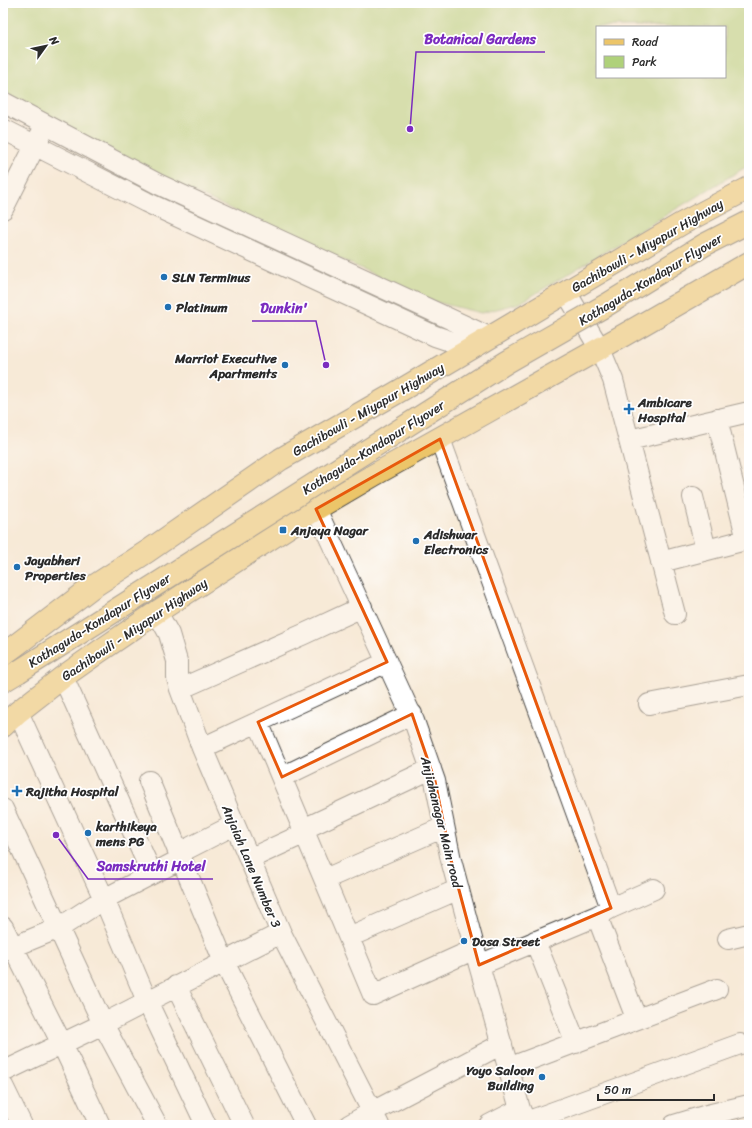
<svg xmlns="http://www.w3.org/2000/svg" width="752" height="1128" font-family="Sriracha,sans-serif">
<rect width="100%" height="100%" fill="#fff"/>
<filter id="ink" filterUnits="userSpaceOnUse"><feTurbulence type="fractalNoise" baseFrequency=".025" numOctaves="2"/><feDisplacementMap in="SourceGraphic" scale="8" xChannelSelector="R" yChannelSelector="G"/><feConvolveMatrix kernelMatrix="1 2 1 2 8 2 1 2 1" color-interpolation-filters="sRGB"/></filter>
<filter id="wash" filterUnits="userSpaceOnUse"><feTurbulence type="fractalNoise" baseFrequency=".012" numOctaves="4" result="noise"/><feDisplacementMap in="SourceGraphic" scale="16" xChannelSelector="R" yChannelSelector="G"/><feGaussianBlur stdDeviation="0.9" result="paint"/><feColorMatrix in="noise" values="0 0 0 0 0 0 0 0 0 0 0 0 0 0 0 0 0 1.4 0 .05"/><feComposite in="paint" operator="in"/></filter>
<g filter="url(#wash)">
<rect width="100%" height="100%" fill="#f7ead7"/>
<path fill="#afd17a" stroke="#6d7e52" fill-rule="evenodd" d="M 3,3 L 749,3 L 749,165 L 520,303 L 481,313 L 432,301 L 161,177 L 3,92 ZM 597,27 L 725,27 L 725,77 L 597,77 Z"/>
</g>
<g filter="url(#ink)">
<g fill="none" stroke-linecap="round" stroke-linejoin="round">
<defs>
<path id="minor" d="M 3,102 L 158,184 L 489,337
M 3,129 L 146,202 L 435,336 L 471,348
M 3,209 L 41,134
M 566,292 L 600,349 L 613,380 L 675,614
M 717,419 L 747,540
M 440,439 L 611,908
M 629,440 L 749,412
M 693,497 L 706,550
M 316,509 L 414,721 L 435,781 L 451,860 L 479,965 L 520,1109 L 527,1125
M 661,562 L 749,539
M 157,612 L 169,634 L 177,661 L 177,678 L 180,689 L 202,748 L 281,933 L 379,1125
M 63,677 L 152,874
M 180,689 L 304,634 L 362,607
M 649,704 L 749,685
M 18,712 L 104,899 L 147,1001 L 206,1125
M 258,722 L 373,995 L 475,949
M 202,748 L 387,662
M 282,777 L 412,714
M 149,781 L 224,962 L 306,1125
M 3,809 L 103,1024 L 157,1125
M 179,853 L 234,825
M 249,859 L 301,835 L 312,825 L 431,769
M 325,879 L 444,827
M 597,916 L 636,1018
M 3,927 L 62,1044 L 100,1125
M 349,937 L 459,889
M 728,939 L 749,934
M 535,941 L 576,1043
M 3,951 L 59,928 L 104,899 L 181,859
M 479,965 L 597,916 L 611,908 L 654,889
M 176,986 L 244,1125
M 508,1068 C 578,1042 647,1015 717,989
M 3,1072 L 103,1024 L 281,933
M 3,1086 L 22,1125
M 707,1115 L 749,1105
M 526,1122 L 740,1044
M 349,1125 L 372,1112 L 502,1044
M 489,1125 L 520,1109
M 674,1125 L 707,1115 L 711,1125"/>
<path id="major" d="M 3,655 L 91,588 L 148,551 L 281,459 L 396,393 L 681,224 L 749,188
M 3,681 L 18,672
M 3,726 L 18,712 L 63,677 L 97,653 L 157,612 L 316,509 L 374,475 L 624,335 L 749,263"/>
</defs>
<use href="#minor" stroke="#4a4845" stroke-width="22"/>
<use href="#major" stroke="#4a4845" stroke-width="24"/>
<use href="#minor" stroke="#fff" stroke-width="20"/>
<use href="#major" stroke="#ecc569" stroke-width="22"/>
<defs>
<path id="major-bridge" d="M 18,672 L 507,362 L 608,304 L 704,245 L 749,222"/>
</defs>
<use href="#major-bridge" stroke="#4a4845" stroke-width="24" stroke-linecap="butt"/>
<use href="#major-bridge" stroke="#ecc569" stroke-width="22"/>
</g>
</g>
<path d="M0 0H752V1128H0ZM 440,439 L 611,908 L 479,965 L 451,860 L 435,781 L 412,714 L 282,777 L 258,722 L 387,662 L 316,509 Z" fill="#f7ead7" fill-opacity=".55" fill-rule="evenodd"/>
<path fill="none" stroke="#e8590c" stroke-width="3" stroke-linejoin="round" d="M 440,439 L 611,908 L 479,965 L 451,860 L 435,781 L 412,714 L 282,777 L 258,722 L 387,662 L 316,509 Z"/>
<g fill="#1f6fb2" stroke="#fff" stroke-width="1.5">
<circle cx="164" cy="277" r="4"/>
<circle cx="168" cy="307" r="4"/>
<circle cx="285" cy="365" r="4"/>
<path d="M627 403h4v4h4v4h-4v4h-4v-4h-4v-4h4z"/>
<rect x="279" y="526" width="8" height="8" rx="2"/>
<circle cx="416" cy="541" r="4"/>
<circle cx="17" cy="567" r="4"/>
<path d="M15 785h4v4h4v4h-4v4h-4v-4h-4v-4h4z"/>
<circle cx="88" cy="833" r="4"/>
<circle cx="464" cy="941" r="4"/>
<circle cx="542" cy="1077" r="4"/>
</g>
<g text-anchor="middle" stroke-width="3.5" stroke-linejoin="round" paint-order="stroke">
<g font-size="13" fill="#2b2b2b" stroke="#fff">
<text transform="translate(647 245) rotate(-30)" y="5">Gachibowli - Miyapur Highway</text>
<text transform="translate(650 279) rotate(-31)" y="5">Kothaguda-Kondapur Flyover</text>
<text transform="translate(368 409) rotate(-30)" y="5">Gachibowli - Miyapur Highway</text>
<text transform="translate(373 447) rotate(-32)" y="5">Kothaguda-Kondapur Flyover</text>
<text transform="translate(99 620) rotate(-32)" y="5">Kothaguda-Kondapur Flyover</text>
<text transform="translate(134 629) rotate(-34)" y="5">Gachibowli - Miyapur Highway</text>
<text transform="translate(442 822) rotate(76)" y="5">Anjiahanagar Main road</text>
<text transform="translate(252 866) rotate(67)" y="5">Anjaiah Lane Number 3</text>
</g>
<g font-size="13" font-weight="bold" fill="#2b2b2b" stroke="#fff" text-anchor="start">
<text x="172" y="282">SLN Terminus</text>
<text x="176" y="312">Platinum</text>
<text x="277" y="363" text-anchor="end">Marriot Executive<tspan x="277" dy="15">Apartments</tspan></text>
<text x="638" y="407">Ambicare<tspan x="638" dy="15">Hospital</tspan></text>
<text x="291" y="535">Anjaya Nagar</text>
<text x="424" y="539">Adishwar<tspan x="424" dy="15">Electronics</tspan></text>
<text x="25" y="565">Jayabheri<tspan x="25" dy="15">Properties</tspan></text>
<text x="26" y="796">Rajitha Hospital</text>
<text x="96" y="831">karthikeya<tspan x="96" dy="15">mens PG</tspan></text>
<text x="472" y="946">Dosa Street</text>
<text x="534" y="1075" text-anchor="end">Yoyo Saloon<tspan x="534" dy="15">Building</tspan></text>
</g>
</g>
<path fill="none" stroke="#7b2cbf" stroke-width="1.5" d="M410 129L416 52H545M326 365L316 321H252M56 835L88 879H213"/>
<g fill="#7b2cbf" stroke="#fff" stroke-width="1.5">
<circle cx="410" cy="129" r="4"/>
<circle cx="326" cy="365" r="4"/>
<circle cx="56" cy="835" r="4"/>
</g>
<g font-size="14" text-anchor="middle" font-weight="bold" fill="#7b2cbf" stroke="#fff" stroke-width="3.5" stroke-linejoin="round" paint-order="stroke">
<text x="480" y="44">Botanical Gardens</text>
<text x="284" y="313">Dunkin'</text>
<text x="151" y="871">Samskruthi Hotel</text>
</g>
<rect width="752" height="1128" fill="none" stroke="#fff" stroke-width="16"/>
<rect x="596" y="26" width="130" height="52" fill="#ffffff" stroke="#aaaaaa"/>
<rect x="604" y="39" width="20" height="6" fill="#ecc569" stroke="#aaaaaa"/>
<text x="632" y="46" font-size="12" fill="#2b2b2b">Road</text>
<rect x="604" y="56" width="20" height="12" fill="#afd17a" stroke="#aaaaaa"/>
<text x="632" y="66" font-size="12" fill="#2b2b2b">Park</text>
<g transform="translate(46 46) rotate(57)" stroke="#ffffff" stroke-width="3" paint-order="stroke">
<path d="M0-3L7 15L0 10L-7 15Z" fill="#2b2b2b"/>
<text y="-6" font-size="11" font-weight="bold" text-anchor="middle" fill="#2b2b2b">N</text>
</g>
<path d="M598 1094v6h116v-6" fill="none" stroke="#2b2b2b" stroke-width="2"/>
<text x="604" y="1094" font-size="12" fill="#2b2b2b" stroke="#ffffff" stroke-width="3" paint-order="stroke">50 m</text>
</svg>
